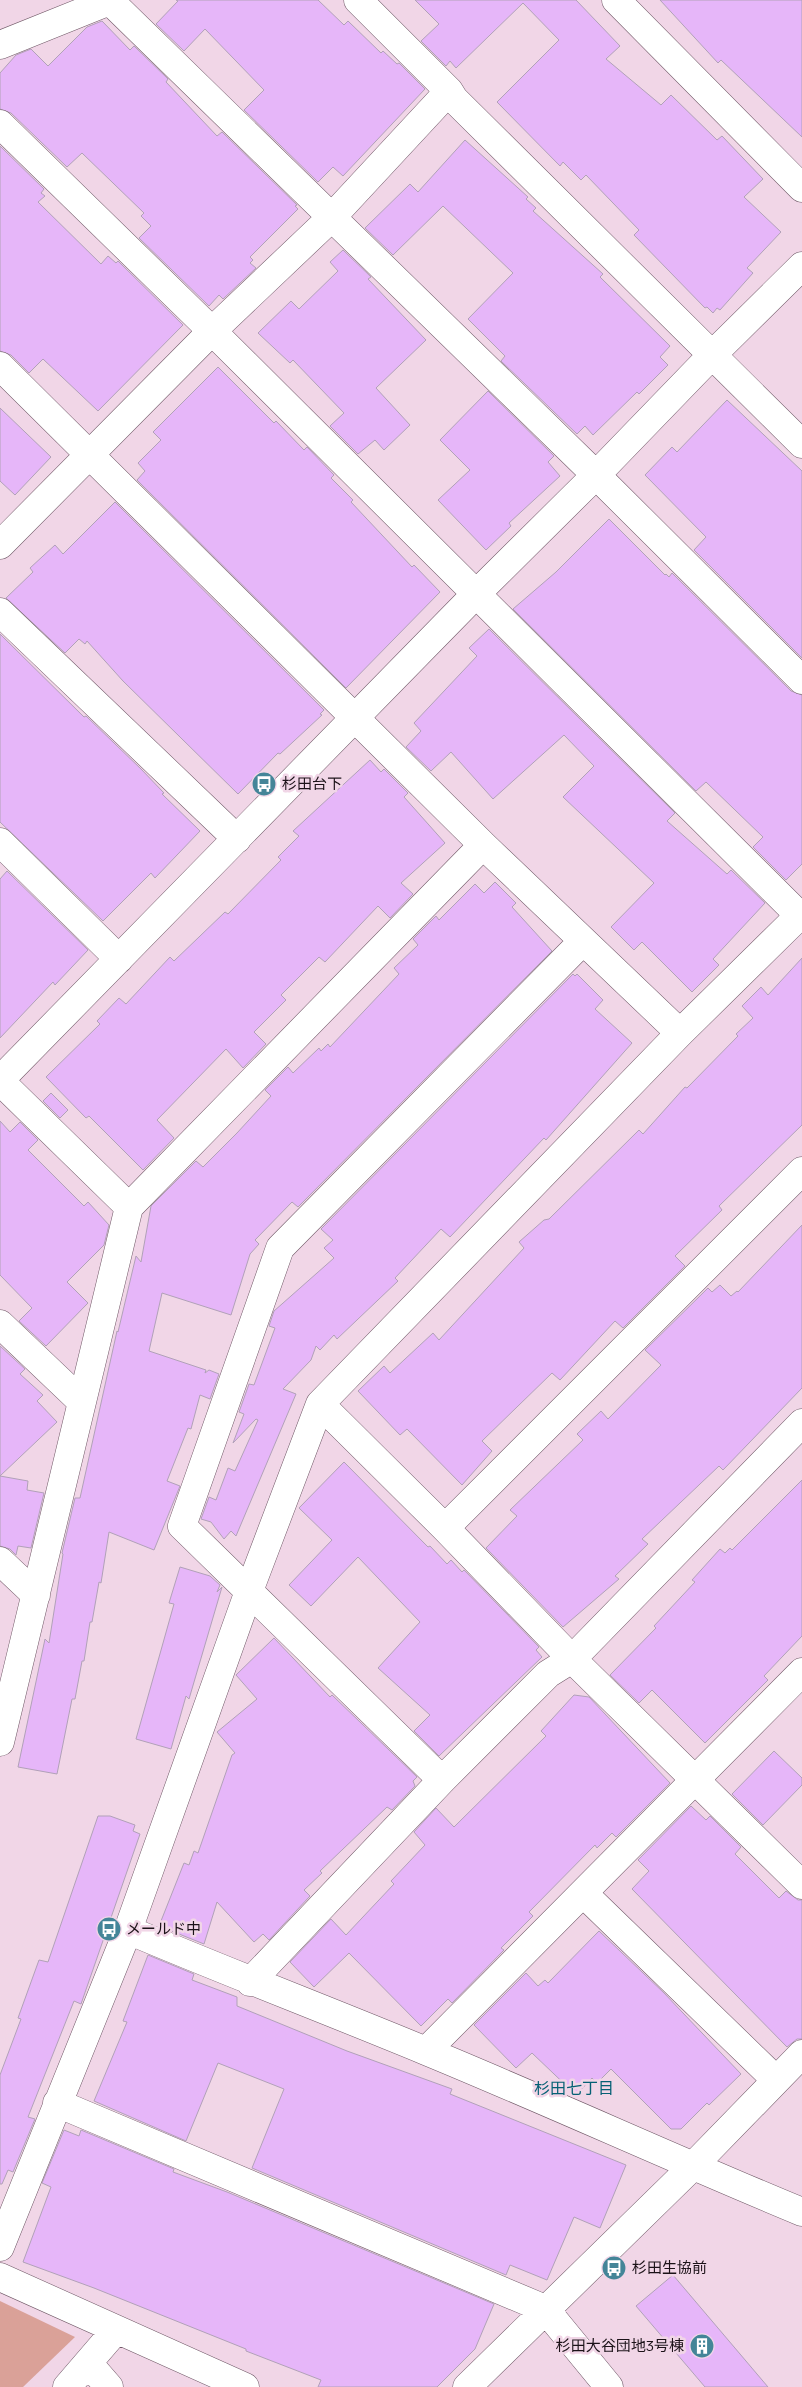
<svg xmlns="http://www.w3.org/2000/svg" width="802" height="2387" font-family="Manrope,'Noto Sans JP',sans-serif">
<rect width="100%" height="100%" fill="#f1d6e7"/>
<path fill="#daa198" d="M 0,2301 L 75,2337 L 23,2387 L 0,2387 Z"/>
<path fill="#e6b6f9" stroke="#b1a1b8" d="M 176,0 L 318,0 L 344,25 L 348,21 L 381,53 L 383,51 L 397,64 L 399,63 L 425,89 L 343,176 L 333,167 L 318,182 L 244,110 L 264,90 L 205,29 L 184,51 L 156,24 L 178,1 Z
M 415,0 L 576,0 L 620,46 L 606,59 L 661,105 L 671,95 L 717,140 L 722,136 L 763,179 L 744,197 L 781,232 L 747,268 L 753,273 L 720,310 L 717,308 L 713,313 L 707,307 L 705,308 L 634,235 L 639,230 L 586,175 L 581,180 L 563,162 L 560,166 L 497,102 L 559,40 L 523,3 L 456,68 L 450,61 L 446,66 L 421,41 L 439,24 Z
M 660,0 L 802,0 L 802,137 L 721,60 L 718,63 Z
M 102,21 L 130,50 L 134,46 L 168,79 L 166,82 L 217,136 L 222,132 L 297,205 L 295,206 L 298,209 L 250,257 L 253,260 L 250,263 L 256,268 L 223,299 L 219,295 L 209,306 L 139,238 L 151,226 L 141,216 L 144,213 L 82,153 L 67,167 L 11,113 L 0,109 L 0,73 L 16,55 L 31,49 L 48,66 L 87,27 Z
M 465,140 L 528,197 L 526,199 L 536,208 L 533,211 L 603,274 L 600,277 L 670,346 L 660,357 L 668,365 L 639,394 L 637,392 L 593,435 L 585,426 L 577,434 L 501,361 L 505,356 L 468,319 L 513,273 L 443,206 L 393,255 L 365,228 L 410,184 L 418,192 Z
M 0,146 L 44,189 L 41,193 L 45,196 L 38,202 L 101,264 L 108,256 L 116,263 L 118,261 L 183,325 L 98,411 L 43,359 L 29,373 L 11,355 L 0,351 Z
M 343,250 L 371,277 L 368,279 L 426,340 L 376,388 L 410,425 L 384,450 L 375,440 L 358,454 L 330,426 L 344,413 L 293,360 L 290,363 L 258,333 L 291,301 L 299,309 L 338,271 L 330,262 Z
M 218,367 L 274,423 L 276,421 L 304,450 L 307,447 L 334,475 L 331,478 L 353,500 L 351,502 L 412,567 L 414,565 L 440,592 L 346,688 L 137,480 L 145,471 L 138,463 L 161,440 L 153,432 Z
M 488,391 L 554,456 L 548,462 L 560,476 L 509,523 L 511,526 L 486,550 L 438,500 L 470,470 L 440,440 Z
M 727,400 L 802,471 L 802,658 L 694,550 L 706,537 L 645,475 L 672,447 L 677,452 Z
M 0,408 L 51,457 L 15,495 L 0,481 Z
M 115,502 L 324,710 L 320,714 L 322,715 L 280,754 L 278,753 L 238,794 L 123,681 L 87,641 L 85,644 L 79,639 L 65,653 L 6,598 L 33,572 L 30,568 L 55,545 L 63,554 Z
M 609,519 L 665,575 L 666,574 L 669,577 L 672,573 L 791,691 L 802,695 L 802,864 L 786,880 L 753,847 L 763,837 L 706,782 L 696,791 L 513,609 L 556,572 Z
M 489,629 L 675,813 L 667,821 L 727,874 L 731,870 L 765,903 L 713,959 L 719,965 L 692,992 L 642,942 L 634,950 L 611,927 L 654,883 L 563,797 L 594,766 L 564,735 L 493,799 L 451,752 L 431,771 L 406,747 L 421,731 L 414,723 L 477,656 L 469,648 Z
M 0,634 L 84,717 L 86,716 L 141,769 L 164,793 L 162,794 L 200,831 L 155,878 L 151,873 L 103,921 L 0,822 Z
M 370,760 L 381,772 L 384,769 L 408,793 L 404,797 L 445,843 L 401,883 L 413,894 L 390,918 L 378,906 L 325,962 L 319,957 L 281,995 L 286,1000 L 254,1032 L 266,1044 L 243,1068 L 226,1049 L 157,1120 L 174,1138 L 143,1170 L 89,1116 L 86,1118 L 46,1077 L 100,1024 L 97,1021 L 119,998 L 126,1004 L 170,957 L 174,961 L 225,912 L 228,914 L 281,860 L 278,857 L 299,836 L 293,831 Z
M 7,871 L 88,950 L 55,985 L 53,982 L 0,1038 L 0,879 Z
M 495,882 L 516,903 L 512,907 L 552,951 L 298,1207 L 292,1202 L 255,1240 L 259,1244 L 250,1254 L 231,1315 L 162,1293 L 149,1351 L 206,1370 L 205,1373 L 209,1370 L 219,1374 L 210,1399 L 200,1395 L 191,1429 L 188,1428 L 167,1481 L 180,1486 L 154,1550 L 109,1532 L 101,1583 L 99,1582 L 92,1622 L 90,1622 L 84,1661 L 82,1661 L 75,1699 L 72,1699 L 57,1774 L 18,1767 L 45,1639 L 49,1643 L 63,1554 L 62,1553 L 75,1498 L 80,1498 L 117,1331 L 118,1332 L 136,1256 L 141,1262 L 151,1206 L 196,1161 L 203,1167 L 237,1133 L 271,1096 L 265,1090 L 288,1067 L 293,1073 L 319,1048 L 321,1051 L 328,1044 L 330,1047 L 399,974 L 394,968 L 418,945 L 413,939 L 436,916 L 439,920 L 475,884 L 484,893 Z
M 802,958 L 802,1125 L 719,1206 L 722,1210 L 675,1256 L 685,1266 L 623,1328 L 615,1321 L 560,1380 L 552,1373 L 482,1441 L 492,1451 L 462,1485 L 407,1429 L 400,1435 L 358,1391 L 384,1366 L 390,1373 L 433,1333 L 439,1340 L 524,1248 L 519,1242 L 544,1220 L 549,1219 L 639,1130 L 643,1134 L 685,1087 L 687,1088 L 738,1036 L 736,1034 L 753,1018 L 742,1006 L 761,987 L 768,995 Z
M 573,974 L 575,976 L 577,974 L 603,1000 L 595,1009 L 632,1043 L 546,1140 L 544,1138 L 450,1237 L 441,1229 L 395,1278 L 398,1281 L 337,1339 L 334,1335 L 320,1350 L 316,1346 L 311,1360 L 283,1389 L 296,1394 L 236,1536 L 231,1531 L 224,1539 L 211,1522 L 201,1519 L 209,1497 L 216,1500 L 228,1468 L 235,1471 L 258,1420 L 256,1419 L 233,1443 L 244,1414 L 239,1412 L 249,1384 L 254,1385 L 275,1328 L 269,1326 L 274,1311 L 334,1258 L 324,1248 L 333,1240 L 321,1229 Z
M 51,1093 L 68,1110 L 60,1118 L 43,1101 Z
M 0,1121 L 10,1132 L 20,1122 L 38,1140 L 28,1150 L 84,1206 L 88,1202 L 109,1225 L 104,1245 L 67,1282 L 88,1303 L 46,1346 L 19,1321 L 32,1308 L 0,1275 Z
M 802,1225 L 802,1388 L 723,1470 L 719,1466 L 642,1539 L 648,1544 L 615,1576 L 619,1579 L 563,1627 L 486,1548 L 517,1516 L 510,1510 L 583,1440 L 577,1434 L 601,1411 L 608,1419 L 661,1365 L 645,1350 L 708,1288 L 712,1292 L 720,1285 L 731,1296 L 737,1291 L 738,1292 Z
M 0,1346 L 25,1369 L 20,1374 L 43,1395 L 37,1401 L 57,1422 L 0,1476 L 28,1481 L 27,1490 L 44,1493 L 31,1548 L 18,1546 L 16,1555 L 10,1549 L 0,1546 Z
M 344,1462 L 428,1547 L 430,1546 L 447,1564 L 451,1560 L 462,1572 L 464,1570 L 539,1647 L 536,1650 L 542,1657 L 439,1756 L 414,1731 L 430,1715 L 378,1668 L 420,1622 L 358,1557 L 311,1606 L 289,1585 L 332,1540 L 299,1508 Z
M 802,1480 L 802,1636 L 764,1676 L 768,1680 L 705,1743 L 652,1690 L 639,1703 L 610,1675 L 656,1628 L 654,1626 L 695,1582 L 692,1580 L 720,1549 L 725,1553 L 730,1548 L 732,1550 Z
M 180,1567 L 210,1576 L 220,1585 L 217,1592 L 222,1587 L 189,1699 L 186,1696 L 171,1749 L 136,1739 L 174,1604 L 169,1603 Z
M 274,1638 L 330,1697 L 332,1695 L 417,1777 L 413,1781 L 415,1786 L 392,1810 L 387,1807 L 320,1871 L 322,1873 L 304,1890 L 310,1896 L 269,1940 L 263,1934 L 254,1942 L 217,1902 L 204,1944 L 159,1926 L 184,1863 L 189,1865 L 194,1851 L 198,1853 L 232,1755 L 235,1753 L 217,1732 L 257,1699 L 236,1675 Z
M 574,1695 L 589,1697 L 670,1783 L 616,1837 L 612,1833 L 597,1848 L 595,1845 L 529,1912 L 533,1916 L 501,1948 L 504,1950 L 452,2003 L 448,1999 L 421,2026 L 349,1953 L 314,1987 L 290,1962 L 331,1919 L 346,1935 L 394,1884 L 391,1881 L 425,1845 L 414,1832 L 436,1808 L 454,1827 L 546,1736 L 541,1731 Z
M 774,1751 L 802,1778 L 802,1785 L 763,1825 L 732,1794 Z
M 691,1806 L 706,1820 L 710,1816 L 741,1847 L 735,1854 L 779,1898 L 786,1891 L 798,1900 L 802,1900 L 802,2039 L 797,2039 L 787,2047 L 632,1889 L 649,1871 L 638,1860 Z
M 98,1816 L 110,1816 L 135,1825 L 133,1831 L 140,1834 L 81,2004 L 74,2001 L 28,2117 L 35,2119 L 13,2172 L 8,2170 L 2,2184 L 0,2184 L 0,2075 L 21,2019 L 18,2018 L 39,1960 L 48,1962 Z
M 599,1931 L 664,1993 L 741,2074 L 709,2105 L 707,2103 L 681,2129 L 671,2129 L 611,2069 L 597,2083 L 592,2078 L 576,2095 L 532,2053 L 516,2068 L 474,2025 L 526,1973 L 538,1986 L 545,1980 L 548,1983 Z
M 148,1955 L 194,1974 L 192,1980 L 237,1997 L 237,2006 L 347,2051 L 452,2089 L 450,2094 L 626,2165 L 600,2228 L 574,2217 L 547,2280 L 510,2265 L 506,2275 L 252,2168 L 284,2089 L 218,2063 L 186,2141 L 94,2101 L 127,2022 L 123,2021 Z
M 64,2130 L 79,2136 L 81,2130 L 174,2169 L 173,2172 L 227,2192 L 494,2304 L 475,2349 L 437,2387 L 318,2387 L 321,2380 L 246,2351 L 246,2349 L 94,2288 L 23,2262 L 51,2187 L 42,2183 Z
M 673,2275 L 768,2387 L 705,2387 L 636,2306 Z"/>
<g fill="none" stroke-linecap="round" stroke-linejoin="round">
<defs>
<path id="minor" d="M 358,0 L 449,91 L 454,99 L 802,444
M 616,0 L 802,188
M 110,1 L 596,475 L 802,680
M 0,45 L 112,0
M 0,124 L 212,331 L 802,918
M 0,366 L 483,845 L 680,1033
M 0,545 L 212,331 L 332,217 L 449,91
M 0,612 L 237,839
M 0,842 L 119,959
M 0,1080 L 476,594 L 596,475 L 712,355 L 802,266
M 0,1081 L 129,1207
M 0,1324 L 81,1401
M 320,1404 L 445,1528 L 572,1659 L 802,1885
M 445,1528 L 802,1171
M 0,1561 L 36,1595
M 0,1742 L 129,1207 L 483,845
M 442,1780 L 182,1526 L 280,1248 L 583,941
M 583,1893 L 776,2080
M 128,1930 C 227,1972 327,2010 426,2051 C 552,2103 676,2160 802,2212
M 250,1982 L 442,1780 L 548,1674 L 572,1659 L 802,1423
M 426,2051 L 802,1672
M 57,2103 L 545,2309 L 609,2387
M 0,2247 L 128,1930 L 249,1591 L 320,1404 L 680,1033 L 802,913
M 0,2277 L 245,2387
M 89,2364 L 109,2387
M 67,2387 L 116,2330
M 467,2387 L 692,2167 L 802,2054"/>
</defs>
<use href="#minor" stroke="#705967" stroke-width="29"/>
<use href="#minor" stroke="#fff" stroke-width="28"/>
</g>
<defs>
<symbol id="bus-disc" viewBox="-11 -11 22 22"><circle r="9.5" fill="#448598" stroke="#f1d6e7"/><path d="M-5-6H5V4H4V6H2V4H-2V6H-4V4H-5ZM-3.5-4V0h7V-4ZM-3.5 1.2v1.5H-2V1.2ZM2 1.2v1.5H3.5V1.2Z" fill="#fff"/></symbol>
<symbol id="building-disc" viewBox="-11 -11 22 22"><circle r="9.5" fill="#448598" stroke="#f1d6e7"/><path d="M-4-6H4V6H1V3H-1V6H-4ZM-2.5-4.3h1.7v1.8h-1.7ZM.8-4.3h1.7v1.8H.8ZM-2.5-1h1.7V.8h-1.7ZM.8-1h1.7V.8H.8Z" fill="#fff"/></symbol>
</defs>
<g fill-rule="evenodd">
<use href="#bus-disc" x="250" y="770" width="28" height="28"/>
<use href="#bus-disc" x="95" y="1915" width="28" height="28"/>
<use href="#bus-disc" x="600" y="2254" width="28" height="28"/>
<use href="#building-disc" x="688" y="2332" width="28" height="28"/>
</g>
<g text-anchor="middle" stroke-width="5" stroke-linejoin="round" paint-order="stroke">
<g font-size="15" fill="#1b1218" stroke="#f1d6e7" text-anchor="start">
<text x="282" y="789">杉田台下</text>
<text x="126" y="1934">メールド中</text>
<text x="632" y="2273">杉田生協前</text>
<text x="684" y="2351" text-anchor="end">杉田大谷団地3号棟</text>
</g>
<g font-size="16" fill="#056074" stroke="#f1d6e7">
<text x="574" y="2094">杉田七丁目</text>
</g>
</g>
</svg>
